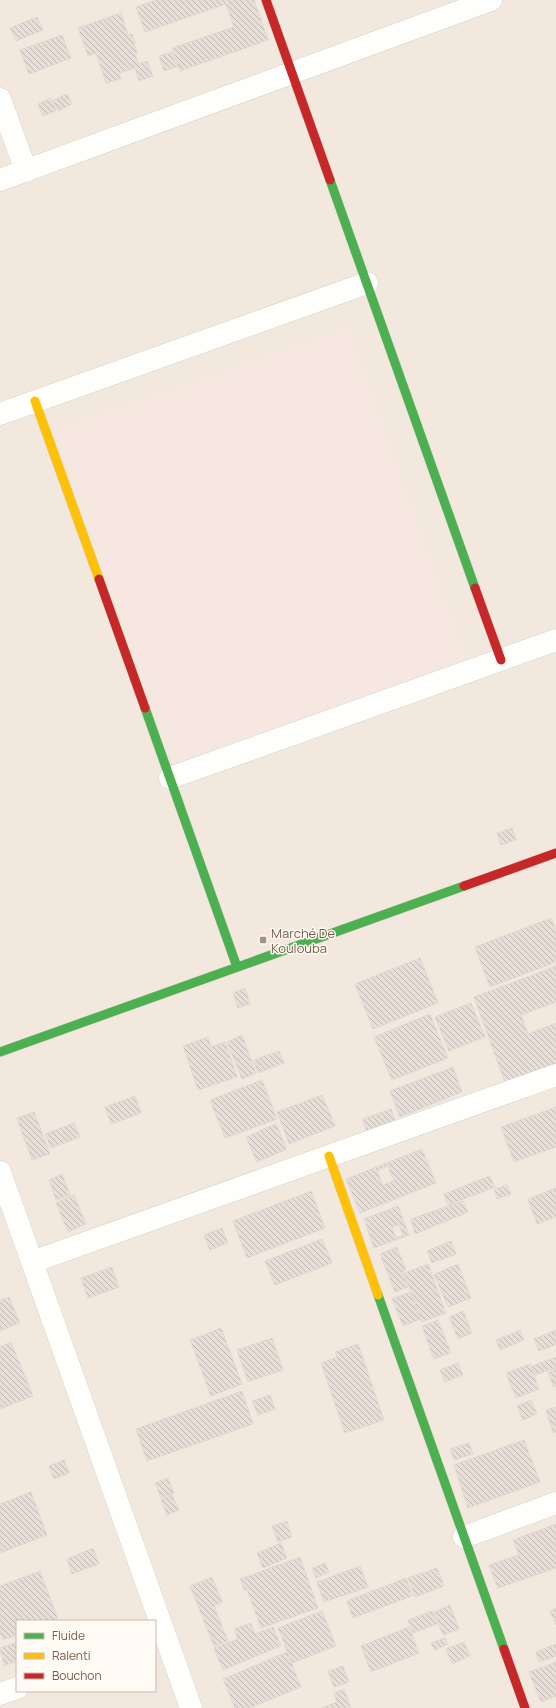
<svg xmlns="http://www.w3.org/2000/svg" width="556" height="1708" font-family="Manrope,sans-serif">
<defs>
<pattern id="building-back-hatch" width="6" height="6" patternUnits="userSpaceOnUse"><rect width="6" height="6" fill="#e6ded7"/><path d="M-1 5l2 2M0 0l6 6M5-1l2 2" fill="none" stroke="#bfb7b1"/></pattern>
</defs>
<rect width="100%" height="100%" fill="#f9f5f0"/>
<path fill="#f2e8de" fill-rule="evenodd" d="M 0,0 L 556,0 L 556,1708 L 0,1708 ZM 17,1621 L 155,1621 L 155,1691 L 17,1691 Z"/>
<path fill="#f6e8e1" d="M 348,328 L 469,669 L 175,766 L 56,430 Z"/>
<path fill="url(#building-back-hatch)" stroke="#e2d8d2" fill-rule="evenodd" d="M 156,0 L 254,0 L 268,40 L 180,71 L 172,48 L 234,27 L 226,4 L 145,32 L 136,7 Z
M 121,13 L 128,35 L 132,34 L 135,43 L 134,43 L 137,54 L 135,55 L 139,64 L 147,61 L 153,76 L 139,81 L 135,68 L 119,73 L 121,79 L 106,83 L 96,53 L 88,56 L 78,28 Z
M 37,17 L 43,30 L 16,41 L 10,28 Z
M 62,35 L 71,58 L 29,74 L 20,50 Z
M 172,52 L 177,67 L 164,71 L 159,56 Z
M 67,94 L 72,104 L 58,111 L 53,100 Z
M 51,98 L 56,111 L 43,116 L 38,104 Z
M 512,828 L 516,840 L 501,845 L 497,833 Z
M 551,918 L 556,930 L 556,962 L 490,987 L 475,947 Z
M 420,958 L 438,1003 L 373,1029 L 355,984 Z
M 556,966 L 556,1002 L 521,1015 L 528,1034 L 556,1023 L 556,1067 L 506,1085 L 474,997 Z
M 245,988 L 250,1004 L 238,1008 L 233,993 Z
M 471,1003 L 485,1037 L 449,1051 L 435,1017 Z
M 430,1014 L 448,1058 L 392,1080 L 374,1037 Z
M 242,1035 L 256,1073 L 242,1079 L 227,1042 Z
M 208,1037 L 211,1047 L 225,1042 L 237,1077 L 198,1090 L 183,1046 Z
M 279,1051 L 284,1063 L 258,1073 L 253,1060 Z
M 453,1067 L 462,1092 L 400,1117 L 390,1091 Z
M 262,1080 L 277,1119 L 225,1138 L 210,1100 Z
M 322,1095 L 335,1126 L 289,1144 L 277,1112 Z
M 135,1096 L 141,1113 L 111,1124 L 105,1107 Z
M 556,1107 L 556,1147 L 514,1162 L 501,1127 Z
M 391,1109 L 396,1122 L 367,1133 L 363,1119 Z
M 34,1112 L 50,1154 L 32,1160 L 17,1118 Z
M 74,1123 L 80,1137 L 51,1148 L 45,1134 Z
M 276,1124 L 287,1149 L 257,1162 L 246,1137 Z
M 422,1149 L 436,1183 L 360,1213 L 346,1179 ZM 388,1166 L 394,1181 L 383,1185 L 377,1171 Z
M 62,1174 L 70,1195 L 56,1200 L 49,1180 Z
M 490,1176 L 495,1187 L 448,1205 L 444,1194 Z
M 507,1185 L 511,1194 L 497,1199 L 494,1189 Z
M 556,1188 L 556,1217 L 537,1224 L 528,1199 Z
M 311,1191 L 325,1228 L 247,1258 L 233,1221 Z
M 74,1195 L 86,1224 L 68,1232 L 56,1203 Z
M 463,1201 L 468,1212 L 415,1234 L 411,1219 Z
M 398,1206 L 409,1235 L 374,1248 L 364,1219 ZM 399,1225 L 403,1235 L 396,1238 L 392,1227 Z
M 222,1228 L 228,1243 L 210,1250 L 204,1235 Z
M 322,1239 L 332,1263 L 275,1285 L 265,1261 Z
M 451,1241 L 456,1254 L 432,1263 L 427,1251 Z
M 397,1247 L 406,1270 L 402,1272 L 408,1287 L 395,1292 L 380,1254 Z
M 428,1264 L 446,1313 L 422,1322 L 404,1273 Z
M 458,1264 L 471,1298 L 448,1307 L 434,1274 Z
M 112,1267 L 119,1287 L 88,1298 L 81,1278 Z
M 410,1292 L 420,1319 L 403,1326 L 392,1299 Z
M 9,1297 L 20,1323 L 0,1331 L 0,1300 Z
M 463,1311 L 472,1333 L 458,1339 L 449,1317 Z
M 438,1320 L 451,1353 L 434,1359 L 422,1326 Z
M 221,1328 L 242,1384 L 211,1396 L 190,1340 Z
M 520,1330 L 524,1340 L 500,1350 L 496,1340 Z
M 556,1330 L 556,1345 L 539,1351 L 534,1339 Z
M 272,1338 L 283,1370 L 248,1382 L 237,1350 Z
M 11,1342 L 33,1396 L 0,1409 L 0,1347 Z
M 358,1344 L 384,1420 L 345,1433 L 321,1363 L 337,1357 L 335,1352 Z
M 556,1357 L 556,1368 L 535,1375 L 532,1366 Z
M 458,1363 L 463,1375 L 445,1382 L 440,1370 Z
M 530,1364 L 539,1389 L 516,1398 L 506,1373 Z
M 556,1369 L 556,1386 L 554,1387 L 548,1373 Z
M 242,1391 L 253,1424 L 147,1461 L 136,1429 Z
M 270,1395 L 275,1409 L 258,1415 L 252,1401 Z
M 531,1400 L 537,1414 L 523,1420 L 517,1406 Z
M 556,1407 L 556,1432 L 553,1433 L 546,1410 Z
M 524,1440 L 540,1482 L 468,1508 L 454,1465 Z
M 469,1443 L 473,1454 L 454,1460 L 450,1449 Z
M 64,1460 L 69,1473 L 54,1479 L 49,1466 Z
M 168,1478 L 174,1493 L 161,1498 L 155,1483 Z
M 31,1492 L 47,1535 L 0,1553 L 0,1504 Z
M 172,1495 L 179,1510 L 167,1515 L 161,1500 Z
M 287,1521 L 292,1537 L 278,1542 L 272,1526 Z
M 556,1524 L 556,1568 L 498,1588 L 489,1565 L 519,1555 L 513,1540 Z
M 281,1543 L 287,1558 L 263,1568 L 257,1553 Z
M 93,1548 L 99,1564 L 72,1574 L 67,1559 Z
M 300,1557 L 318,1608 L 261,1628 L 247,1590 L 244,1590 L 240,1579 Z
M 325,1563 L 329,1572 L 316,1578 L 312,1568 Z
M 360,1566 L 368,1587 L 324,1602 L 317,1582 Z
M 437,1568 L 444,1586 L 415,1597 L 408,1578 Z
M 40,1571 L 58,1619 L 53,1621 L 17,1621 L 17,1635 L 3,1640 L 0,1632 L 0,1586 Z
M 212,1577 L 222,1602 L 214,1606 L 228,1641 L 214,1646 L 190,1586 Z
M 406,1578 L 412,1596 L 353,1618 L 347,1601 Z
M 450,1605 L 459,1629 L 443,1635 L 434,1612 Z
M 556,1608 L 556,1625 L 550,1611 Z
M 322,1611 L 336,1646 L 292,1663 L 278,1628 Z
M 432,1611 L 437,1624 L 413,1633 L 408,1620 Z
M 251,1623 L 255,1634 L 273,1627 L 281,1646 L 223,1670 L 214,1648 L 238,1639 L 234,1629 Z
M 409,1627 L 419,1653 L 371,1672 L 361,1646 Z
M 445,1638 L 448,1644 L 435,1650 L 431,1643 Z
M 17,1642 L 17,1661 L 4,1666 L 0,1648 Z
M 464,1642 L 470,1656 L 452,1664 L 446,1649 Z
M 556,1644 L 556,1656 L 539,1662 L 536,1652 Z
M 287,1652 L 301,1687 L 250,1708 L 235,1708 L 223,1679 Z
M 556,1662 L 556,1696 L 541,1702 L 529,1672 Z
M 343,1666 L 349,1682 L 334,1687 L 328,1671 Z
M 344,1689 L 351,1708 L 321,1708 L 337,1702 L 334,1693 Z"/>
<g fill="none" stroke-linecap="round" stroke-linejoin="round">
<defs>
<path id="street" d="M 0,99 L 26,171
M 0,180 L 491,0
M 0,414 L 367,283
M 170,778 L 556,640
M 0,1172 L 191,1708
M 32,1262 L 556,1075
M 464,1537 L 556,1503
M 0,1694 L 17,1688"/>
<path id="fast" d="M 330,180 L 475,588
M 145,708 L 237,967
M 0,1052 L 464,886
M 378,1295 L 504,1649"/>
<path id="slow" d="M 35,401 L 99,579
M 329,1156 L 378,1295"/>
<path id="jam" d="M 266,0 L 330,180
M 99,579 L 145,708
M 475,588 L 501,660
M 464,886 L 556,853
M 504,1649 L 525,1708"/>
</defs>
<use href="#street" stroke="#d7d1cb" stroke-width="23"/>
<use href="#fast" stroke="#d9d2cb" stroke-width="10"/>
<use href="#slow" stroke="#d9d2cb" stroke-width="10"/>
<use href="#jam" stroke="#d9d2cb" stroke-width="10"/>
<use href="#street" stroke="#fefefd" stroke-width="22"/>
<use href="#fast" stroke="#4caf50" stroke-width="9"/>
<use href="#slow" stroke="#ffc107" stroke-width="9"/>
<use href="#jam" stroke="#c62828" stroke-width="9"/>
</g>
<rect fill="#a69286" stroke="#fffaf3" stroke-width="1.5" x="259" y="936" width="8" height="8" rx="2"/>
<g text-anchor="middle" stroke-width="3" stroke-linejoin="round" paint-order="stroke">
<g font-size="13" fill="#7a5c4d" stroke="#fffaf3" text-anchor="start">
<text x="271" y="938">Marché De<tspan x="271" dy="15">Koulouba</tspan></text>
</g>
</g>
<rect x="16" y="1620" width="140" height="72" fill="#fffaf3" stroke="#cabbb1"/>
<rect x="24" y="1633" width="20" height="6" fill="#4caf50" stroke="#cabbb1"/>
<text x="52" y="1640" font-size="12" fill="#7a5c4d">Fluide</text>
<rect x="24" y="1653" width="20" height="6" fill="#ffc107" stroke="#cabbb1"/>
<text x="52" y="1660" font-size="12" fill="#7a5c4d">Ralenti</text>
<rect x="24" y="1673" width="20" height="6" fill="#c62828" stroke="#cabbb1"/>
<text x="52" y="1680" font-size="12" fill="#7a5c4d">Bouchon</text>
</svg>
